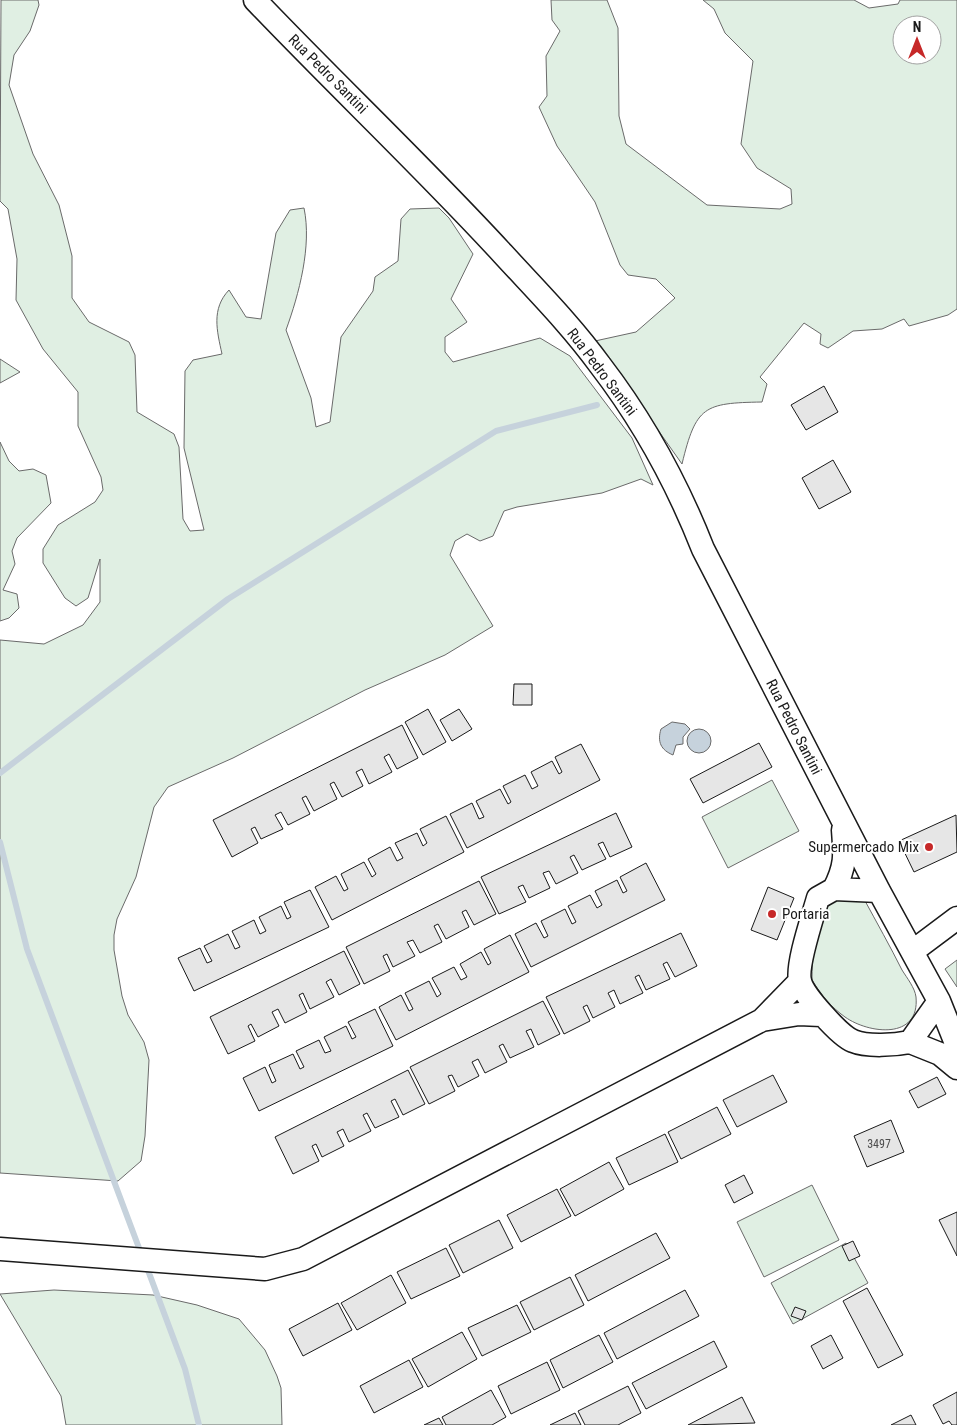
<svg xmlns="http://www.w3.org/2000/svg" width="957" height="1425" font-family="'Roboto Condensed',sans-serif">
<rect width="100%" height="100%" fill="#fff"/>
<path fill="#e0efe3" stroke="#6a6a6a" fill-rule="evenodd" d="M 1,0 L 38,0 L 39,5 L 30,31 L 14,55 L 9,85 L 33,154 L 59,205 L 72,256 L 72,298 L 89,322 L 129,342 L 135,355 L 137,412 L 174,434 L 179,447 L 183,519 L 190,531 L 204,530 L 184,448 L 185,371 L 193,360 L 222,354 C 217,331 211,309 229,290 L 246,317 L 261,319 L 276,233 L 290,210 L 304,208 C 312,246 299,294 286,330 L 311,398 L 316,427 L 330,422 L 341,337 L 373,291 L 375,277 L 398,261 L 401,219 L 410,209 L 439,208 L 449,218 L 473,254 L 451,299 L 467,322 L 445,337 L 445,352 L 453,362 L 540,338 L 570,356 L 632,438 L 653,485 L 641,479 L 602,493 L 517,507 L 504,511 L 493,536 L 480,541 L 467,534 L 455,541 L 450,555 L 493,626 L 445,655 L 365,690 L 233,758 L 168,787 L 154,807 L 136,877 L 117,919 L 114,935 L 114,950 L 122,996 L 128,1015 L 144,1042 L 149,1060 L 145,1136 L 141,1161 L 118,1181 L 0,1173 L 0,640 L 44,644 L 83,625 L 100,602 L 100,559 L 88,598 L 76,606 L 65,598 L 43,563 L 43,549 L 58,525 L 95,502 L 103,490 L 101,477 L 78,426 L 78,392 L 43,349 L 16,300 L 17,259 L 8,209 L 0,201 Z
M 551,0 L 607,0 L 618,28 L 619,116 L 626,144 L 707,205 L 780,209 L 792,204 L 791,189 L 757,168 L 741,144 L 753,61 L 725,33 L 714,9 L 703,0 L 854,0 L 869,8 L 898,4 L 900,0 L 957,0 L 957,309 L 948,315 L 909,326 L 904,319 L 882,329 L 853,331 L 828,348 L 820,344 L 821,334 L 804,323 L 760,377 L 767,384 L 762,402 C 704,403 696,406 682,464 L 595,341 L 636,332 L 675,298 L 656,279 L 628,275 L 620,265 L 595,202 L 557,146 L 539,107 L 547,96 L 546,56 L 560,31 L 552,20 ZM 902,25 L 932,25 L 932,55 L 902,55 Z
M 0,359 L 20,372 L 0,383 Z
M 0,442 L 9,461 L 19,471 L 33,469 L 46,475 L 51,503 L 17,538 L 12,551 L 15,564 L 3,590 L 17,594 L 19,608 L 9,618 L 0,621 Z
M 772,780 L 799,831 L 728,868 L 702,817 Z
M 842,897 L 864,899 C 877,923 890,946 902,970 C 907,978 915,988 916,997 C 920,1040 869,1034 845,1017 C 831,1007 821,995 812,980 C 812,960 814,922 828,906 C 832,902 837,900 842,897 Z
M 957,960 L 957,987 L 945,969 Z
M 812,1185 L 839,1240 L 764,1277 L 737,1222 Z
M 846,1243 L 868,1283 L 793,1324 L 771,1283 Z
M 54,1290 L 153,1295 L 197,1305 L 239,1319 L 265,1350 L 277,1376 L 281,1388 L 282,1425 L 66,1425 L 61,1396 L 0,1294 Z"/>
<path fill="#c6d2dc" stroke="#6a6a6a" d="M 672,722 L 685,724 L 690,729 L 683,737 L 683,744 L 676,745 L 673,755 C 661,750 657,742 661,729 Z
M687 741a12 12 0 1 1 24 0a12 12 0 1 1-24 0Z"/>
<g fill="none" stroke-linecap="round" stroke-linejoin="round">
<path stroke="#c6d2dc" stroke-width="6" d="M 0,773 L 228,599 L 496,431 L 597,405
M 0,842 L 27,949 L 142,1256
M 146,1265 L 185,1369 L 199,1425"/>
</g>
<path fill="#e6e6e6" stroke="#1a1a1a" d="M 824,386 L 838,412 L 806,430 L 791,405 Z
M 833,460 L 851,492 L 819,509 L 802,478 Z
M 514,684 L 532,684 L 532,705 L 513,705 Z
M 428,709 L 446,742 L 423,755 L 405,722 Z
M 459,709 L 472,729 L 452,741 L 440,720 Z
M 402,725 L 418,758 L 397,769 L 389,754 L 384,757 L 392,772 L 369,784 L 362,769 L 356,772 L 363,786 L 342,797 L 334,782 L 330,784 L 337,799 L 314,811 L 306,796 L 302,798 L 310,814 L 288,825 L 281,812 L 275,815 L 283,829 L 261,839 L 255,827 L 251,829 L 258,843 L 232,857 L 213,820 Z
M 759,743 L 772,767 L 703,803 L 690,779 Z
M 581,744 L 600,780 L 467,848 L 450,814 L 472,803 L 479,819 L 484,817 L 476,801 L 500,789 L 508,804 L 511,802 L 503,786 L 525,775 L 532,789 L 538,786 L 531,772 L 552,761 L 559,774 L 562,772 L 555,757 Z
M 616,813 L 632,847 L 610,857 L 603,842 L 598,844 L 606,859 L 582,870 L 574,855 L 570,857 L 578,873 L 556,884 L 549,871 L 543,873 L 550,888 L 529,898 L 523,885 L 518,887 L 526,902 L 499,914 L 481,877 Z
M 956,815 L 957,852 L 914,872 L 899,841 Z
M 446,816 L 464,852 L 332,920 L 315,887 L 336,876 L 344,891 L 348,889 L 341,874 L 364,862 L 372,877 L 376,874 L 368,859 L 390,847 L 397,861 L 403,858 L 395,843 L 417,833 L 423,846 L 427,843 L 420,829 Z
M 646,863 L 665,900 L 531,967 L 515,934 L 536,923 L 544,938 L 548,936 L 541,921 L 565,909 L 572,924 L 576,922 L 568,906 L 590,895 L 597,908 L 602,905 L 595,891 L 617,880 L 623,893 L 627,891 L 620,877 Z
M 479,881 L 496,914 L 474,925 L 466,910 L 462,912 L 469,927 L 446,939 L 438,924 L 434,926 L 442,942 L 420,953 L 413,940 L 407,942 L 415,956 L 393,967 L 387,954 L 383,956 L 390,971 L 364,984 L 346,947 Z
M 768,887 L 794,898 L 777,940 L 751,930 Z
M 310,890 L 329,927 L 194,991 L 178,958 L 200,948 L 207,963 L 212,961 L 204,946 L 228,934 L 235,949 L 240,947 L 232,931 L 254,920 L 260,934 L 266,931 L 259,917 L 281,906 L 287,919 L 291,917 L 284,902 Z
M 681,933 L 697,966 L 675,977 L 667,962 L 663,964 L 670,979 L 646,990 L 639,975 L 635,977 L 643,993 L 620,1004 L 614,990 L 608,993 L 615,1007 L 593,1018 L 587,1005 L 583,1007 L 590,1021 L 564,1034 L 546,997 Z
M 510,935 L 529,972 L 396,1040 L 379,1007 L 401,995 L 409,1011 L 413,1009 L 405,993 L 429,981 L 437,997 L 441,994 L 432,978 L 454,967 L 461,980 L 467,977 L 460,964 L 481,952 L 488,965 L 491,963 L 484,949 Z
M 344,951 L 360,984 L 339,995 L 331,979 L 326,982 L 334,997 L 310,1009 L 303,993 L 299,995 L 307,1012 L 285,1023 L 278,1009 L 272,1012 L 279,1026 L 258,1037 L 251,1024 L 248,1026 L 255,1041 L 228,1054 L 210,1017 Z
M 543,1001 L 560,1034 L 538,1045 L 531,1029 L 526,1031 L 534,1047 L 510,1058 L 503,1044 L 499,1046 L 507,1062 L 485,1073 L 478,1059 L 472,1062 L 479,1076 L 458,1087 L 452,1075 L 448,1076 L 455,1091 L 429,1104 L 410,1067 Z
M 375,1009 L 393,1046 L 259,1111 L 243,1078 L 265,1067 L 272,1083 L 276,1081 L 269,1065 L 293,1054 L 300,1069 L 304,1067 L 296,1051 L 319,1040 L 325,1053 L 331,1051 L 324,1037 L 346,1026 L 352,1039 L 356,1037 L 348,1022 Z
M 408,1070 L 425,1104 L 403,1115 L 395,1099 L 391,1101 L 399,1117 L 375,1128 L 367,1113 L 363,1115 L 371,1131 L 349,1142 L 343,1129 L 337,1132 L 344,1146 L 322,1157 L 316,1144 L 312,1146 L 319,1161 L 293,1174 L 275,1137 Z
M 773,1075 L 787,1102 L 737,1127 L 723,1100 Z
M 937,1077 L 946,1094 L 918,1108 L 909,1091 Z
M 717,1107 L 731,1134 L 681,1159 L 668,1132 Z
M 891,1120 L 904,1152 L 867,1167 L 854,1136 Z
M 665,1134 L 678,1162 L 629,1185 L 616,1158 Z
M 609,1162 L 624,1189 L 575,1216 L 560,1189 Z
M 744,1175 L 753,1193 L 734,1203 L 725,1185 Z
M 557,1189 L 571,1216 L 521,1242 L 507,1215 Z
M 957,1212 L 957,1256 L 939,1220 Z
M 499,1220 L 513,1248 L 463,1273 L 449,1245 Z
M 656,1233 L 670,1258 L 588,1301 L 575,1275 Z
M 853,1241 L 860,1256 L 849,1261 L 842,1246 Z
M 446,1248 L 460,1276 L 411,1299 L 397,1272 Z
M 391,1275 L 406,1303 L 357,1330 L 341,1303 Z
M 570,1277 L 584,1305 L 534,1330 L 520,1302 Z
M 867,1288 L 903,1355 L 878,1368 L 843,1301 Z
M 685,1290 L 699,1316 L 617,1359 L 604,1333 Z
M 338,1303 L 352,1330 L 303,1356 L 289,1329 Z
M 517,1305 L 531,1332 L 482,1356 L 468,1328 Z
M 795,1307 L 806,1311 L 802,1320 L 791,1316 Z
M 462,1332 L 477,1359 L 428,1387 L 412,1359 Z
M 599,1335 L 613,1362 L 563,1388 L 550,1360 Z
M 831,1335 L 843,1358 L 823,1369 L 811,1346 Z
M 714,1341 L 727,1367 L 646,1409 L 632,1383 Z
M 409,1360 L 423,1387 L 374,1413 L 360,1386 Z
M 547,1362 L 560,1390 L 511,1414 L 498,1386 Z
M 628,1386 L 641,1413 L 618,1425 L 585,1425 L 578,1411 Z
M 491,1390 L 506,1417 L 492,1425 L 446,1425 L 442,1417 Z
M 957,1392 L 957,1425 L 952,1425 L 949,1421 L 943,1424 L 933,1405 Z
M 742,1397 L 755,1423 L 688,1425 Z
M 575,1413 L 581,1425 L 550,1425 Z
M 911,1415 L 916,1425 L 891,1425 Z
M 439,1418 L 443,1425 L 424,1425 Z"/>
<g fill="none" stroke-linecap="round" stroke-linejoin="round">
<defs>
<path id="minor" d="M 255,0 C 337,86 423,167 503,254 C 536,290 571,325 600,365 C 643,421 677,483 703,549 L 879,891 L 939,1001 L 957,1046
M 834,889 C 846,866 845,855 843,830
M 879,891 L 834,889 L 818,898 C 813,916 796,965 800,981 C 803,995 840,1036 853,1041 C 867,1047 895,1045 910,1042 L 939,1001
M 913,951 L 957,918
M 762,1020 L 799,1014 L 821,1015
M 910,1042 L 940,1054 L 957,1068
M 0,1249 L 265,1269 L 303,1259 L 762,1020 L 800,981"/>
</defs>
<use href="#minor" stroke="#1a1a1a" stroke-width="25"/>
<use href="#minor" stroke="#fff" stroke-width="22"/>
</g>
<g fill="#c62828" stroke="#fff" stroke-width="2">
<circle cx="929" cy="847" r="5"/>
<circle cx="772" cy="914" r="5"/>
</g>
<g text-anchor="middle" stroke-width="4" stroke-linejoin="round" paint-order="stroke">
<g font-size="12" fill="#4d4d4d">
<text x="879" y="1148">3497</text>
</g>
<g font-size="15" fill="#1a1a1a" stroke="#fff">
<text transform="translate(328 74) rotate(45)" y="5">Rua Pedro Santini</text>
<text transform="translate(602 372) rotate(53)" y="5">Rua Pedro Santini</text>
<text transform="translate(794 727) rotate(63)" y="5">Rua Pedro Santini</text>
</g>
<g font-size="15" fill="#1a1a1a" stroke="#fff" text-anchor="end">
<text x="919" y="852">Supermercado Mix</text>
<text x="782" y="919" text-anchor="start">Portaria</text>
</g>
</g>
<g transform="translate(917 40)"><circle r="24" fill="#ffffff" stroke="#a3a3a3"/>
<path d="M0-4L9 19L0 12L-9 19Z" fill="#c62828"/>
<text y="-8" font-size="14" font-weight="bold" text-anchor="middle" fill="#1a1a1a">N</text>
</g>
</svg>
